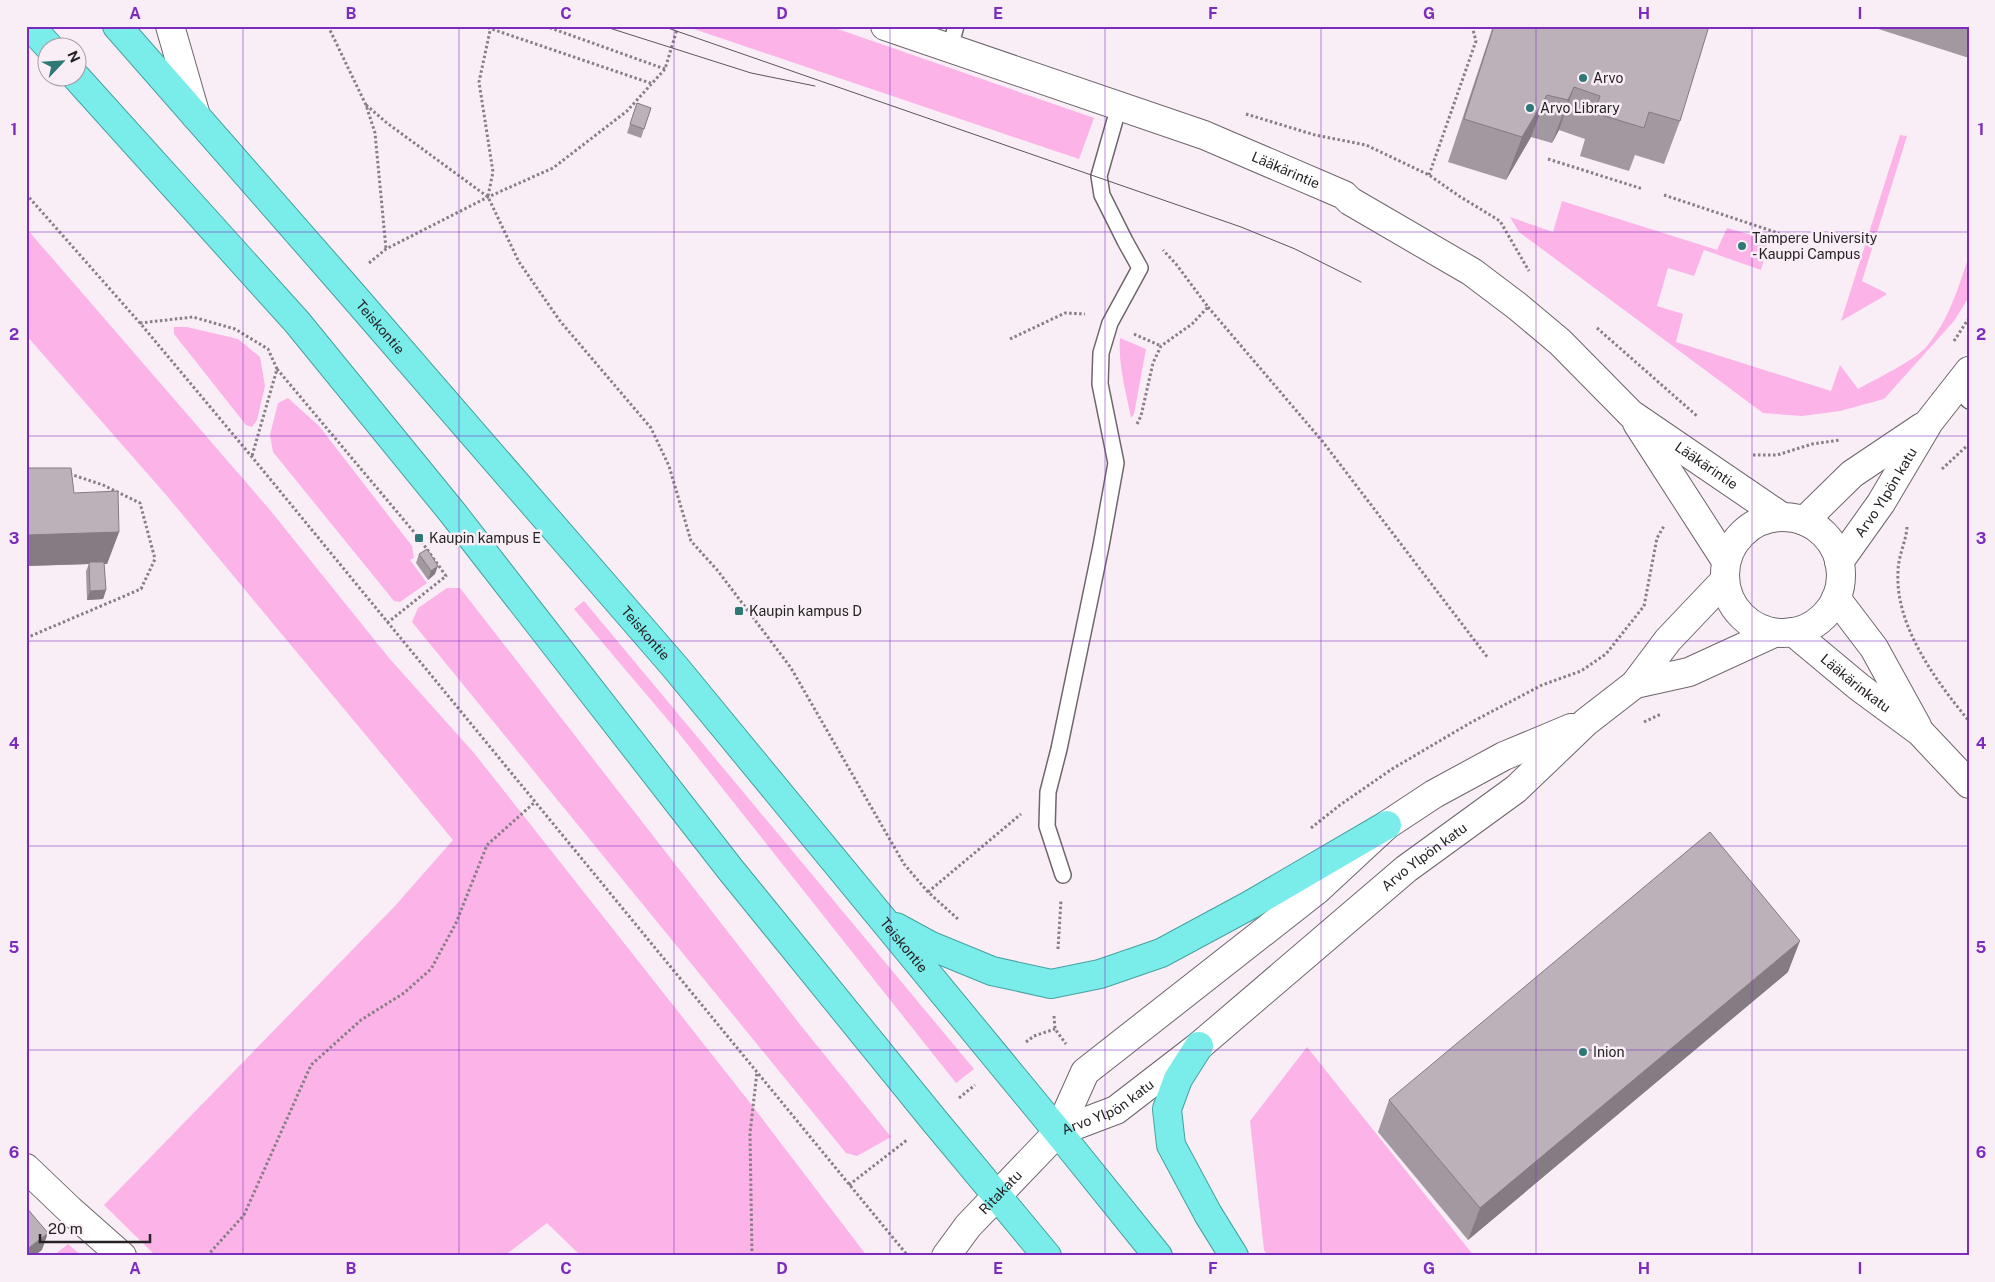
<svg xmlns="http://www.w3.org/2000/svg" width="1995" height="1282" font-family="'Public Sans',sans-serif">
<rect width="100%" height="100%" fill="#f9eef6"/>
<path fill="#fbb3e8" d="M 829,26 L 1094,118 L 1079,159 L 688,27 Z
M 1900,135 L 1907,136 L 1862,281 L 1886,293 L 1886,295 L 1841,321 Z
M 1562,201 L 1717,250 L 1727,228 L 1769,240 L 1761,270 L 1704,250 L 1694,276 L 1668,268 L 1657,306 L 1683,314 L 1676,342 L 1831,391 L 1840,365 L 1858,389 C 1877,378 1913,362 1927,346 C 1949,320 1958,288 1969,256 L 1969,297 L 1954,321 L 1884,399 L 1840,411 L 1802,416 L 1763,413 L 1519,232 L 1510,217 L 1553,232 Z
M 26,228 L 270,510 L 389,658 L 474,753 L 751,1104 L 867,1256 L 581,1256 L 547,1223 L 504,1256 L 156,1256 L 104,1205 L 394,907 L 453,840 L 167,496 L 26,335 Z
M 174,327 L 187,327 L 238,339 L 260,357 L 265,386 L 257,420 L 252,427 L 246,425 L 174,334 Z
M 1120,338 L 1146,349 L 1134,414 L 1131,418 C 1126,391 1118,365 1120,338 Z
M 288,398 L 319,426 L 412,546 L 414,558 L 410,560 L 427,583 L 400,602 L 394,601 L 273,452 L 270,435 L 278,403 Z
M 447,588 L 460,588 L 802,1027 L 891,1137 L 857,1156 L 846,1153 L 412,622 L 418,608 Z
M 584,601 L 974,1069 L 956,1083 L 673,726 L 574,609 Z
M 1307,1047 L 1474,1256 L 1268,1256 L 1264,1250 L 1250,1121 Z
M 68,1244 L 82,1256 L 53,1256 Z"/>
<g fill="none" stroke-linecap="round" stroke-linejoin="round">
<defs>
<path id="service" d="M 950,48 L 956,26
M 1956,388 L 1969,401
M 1063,875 L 1047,826 L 1048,792 L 1059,749 L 1101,546 L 1116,463 L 1100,384 L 1101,353 L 1110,323 L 1140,268 L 1125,241 L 1102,195 L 1099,176 L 1119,106"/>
<g id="minor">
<path d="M 170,26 L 196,116"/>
<path id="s1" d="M 885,26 L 1204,135 L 1344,195 L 1350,201 L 1472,272 L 1517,306 L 1560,342 L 1631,414 L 1782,517"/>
<path d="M 1637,423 L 1726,561"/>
<path d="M 1836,598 L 1874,648 L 1917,726"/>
<path id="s2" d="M 1793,632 L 1859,687 L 1920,732 L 1969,784"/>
<path d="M 26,1168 L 70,1210 L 122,1256"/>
<path id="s3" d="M 946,1256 L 968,1226 L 1058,1132"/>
</g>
<g id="tertiary">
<circle cx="1783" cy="575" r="58"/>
<path d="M 1804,521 L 1852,474 L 1922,427"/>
<path id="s4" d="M 1839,562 L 1881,503 L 1929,422 L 1969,371"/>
<path d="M 1635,684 L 1689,672 L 1774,633"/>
<path id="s5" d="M 1058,1132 L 1116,1110 L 1199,1046 L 1406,869 L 1516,789 L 1586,722 L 1635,684 L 1668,640 L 1725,580"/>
<path d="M 1058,1132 L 1085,1072 L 1317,890 L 1387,825 L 1434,794 L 1504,756 L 1571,728"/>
</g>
<g id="trunk">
<path d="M 30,26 L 50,48"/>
<path id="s6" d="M 117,26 L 344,285 L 675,667 L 1058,1132 L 1158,1256"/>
<path d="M 77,78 L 297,322 L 452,512 L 730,869 L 933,1119 L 1047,1256"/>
<path d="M 896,927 L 931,946 L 992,971 L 1051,984 L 1100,974 L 1161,953 L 1250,905 L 1387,825"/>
<path d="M 1199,1046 L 1178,1079 L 1167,1109 L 1171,1145 L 1208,1214 L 1234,1256"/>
</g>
</defs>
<use href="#service" stroke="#6f656c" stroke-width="18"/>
<use href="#minor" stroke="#6f656c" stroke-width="30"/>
<use href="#tertiary" stroke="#6f656c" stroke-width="30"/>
<use href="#trunk" stroke="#47a2a1" stroke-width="30"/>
<path stroke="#877f84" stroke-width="3" stroke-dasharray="2.5 2.5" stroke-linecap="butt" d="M 328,26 L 366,105 L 375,133 L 386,249
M 483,26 L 653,84
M 545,26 L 665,69
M 366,105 L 387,123 L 488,197 L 519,262 L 560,321 L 651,428 L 669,466 L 691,541 L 718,571 L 791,668 L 904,864 L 928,892 L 959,920
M 1246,114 L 1315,135 L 1366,145 L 1429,175 L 1459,196 L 1500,221 L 1529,271
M 1548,159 L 1643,189
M 1429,175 L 1476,41 L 1472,26
M 26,194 L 140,323 L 252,457 L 908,1256
M 1664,195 L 1811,244
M 488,196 L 493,172 L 479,82 L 491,26
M 369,263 L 386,249 L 488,197 L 553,168 L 627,111 L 665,69 L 678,26
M 1208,307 L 1323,442 L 1488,658
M 140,323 L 193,317 L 235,329 L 268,349 L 277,369 L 252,456
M 1597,328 L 1697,416
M 1134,334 L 1161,346
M 1010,339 L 1065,313 L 1085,314
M 1954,341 L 1969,318
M 277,369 L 419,538 L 446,576 L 387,623
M 1137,424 L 1141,416 L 1153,363 L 1161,346 L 1192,324 L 1208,307 L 1176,264 L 1163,250
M 1753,455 L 1777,455 L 1812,444 L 1840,440
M 1942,469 L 1969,444
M 1907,527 C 1906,542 1898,556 1898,572 C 1895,626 1936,681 1969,721
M 26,638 L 141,589 L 155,559 L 140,503 L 103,485 L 70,474
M 1644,722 L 1661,714
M 1311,828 L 1340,805 L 1392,769 L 1470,723 L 1542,685 L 1581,671 L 1606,654 L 1644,606 L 1657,538 L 1664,526
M 928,892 L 1021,814
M 1058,949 L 1061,900
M 1054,1016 L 1055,1029 L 1066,1044
M 1026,1042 L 1034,1036 L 1055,1029
M 959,1098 L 975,1085
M 849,1185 L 907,1140
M 207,1256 L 244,1215 L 311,1065 L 361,1020 L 404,993 L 431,969 L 456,923 L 487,845 L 535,802
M 752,1256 L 750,1133 L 757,1072"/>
<use href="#service" stroke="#fff" stroke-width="15"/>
<use href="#minor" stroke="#fff" stroke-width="28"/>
<use href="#tertiary" stroke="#fff" stroke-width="28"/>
<use href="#trunk" stroke="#7aecea" stroke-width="28"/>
<path stroke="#5c565a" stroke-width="1" d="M 603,26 L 751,73 L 815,86
M 662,26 L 1241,227 L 1295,249 L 1361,282"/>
</g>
<path fill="#a2989f" d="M 1493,26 L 1709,26 L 1680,121 L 1664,164 L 1635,155 L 1629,171 L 1580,156 L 1585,139 L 1559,130 L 1552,143 L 1531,137 L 1506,180 L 1448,162 Z
M 1869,26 L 1969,26 L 1969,58 Z
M 637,103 L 651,108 L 641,138 L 627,133 Z
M 26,468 L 74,493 L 119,532 L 107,564 L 104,564 L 106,590 L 103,599 L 87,600 L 86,571 L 89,564 L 26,566 Z
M 419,554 L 435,574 L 428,580 L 416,563 Z
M 1788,972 L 1468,1240 L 1378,1132 L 1389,1100 Z"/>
<path fill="#847c82" d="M 1574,87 L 1559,130 L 1552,143 L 1568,100 Z
M 1547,95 L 1531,137 L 1506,180 L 1522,137 Z
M 119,532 L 107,564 L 89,564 L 89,562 L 89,564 L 26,566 L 26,535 Z
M 438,566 L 435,574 L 428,580 L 431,571 Z
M 106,590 L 103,599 L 87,600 L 90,591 Z
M 1800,941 L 1788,972 L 1468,1240 L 1480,1208 Z
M 48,1233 L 42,1250 L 34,1256 L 26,1256 L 26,1250 Z"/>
<path fill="#bcb1b9" stroke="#847c82" d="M 1494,26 L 1709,26 L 1680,121 L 1649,112 L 1644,128 L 1595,113 L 1600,96 L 1574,87 L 1568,100 L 1547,95 L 1522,137 L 1464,119 Z
M 637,103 L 651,108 L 644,129 L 630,124 Z
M 26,468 L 71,468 L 74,493 L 118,491 L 119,532 L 26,535 Z
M 427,549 L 438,566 L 431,571 L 419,554 Z
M 89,562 L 104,562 L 106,590 L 90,591 Z
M 1710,832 L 1800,941 L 1480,1208 L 1389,1100 Z
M 26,1207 L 48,1233 L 26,1250 Z"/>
<path fill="none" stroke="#7b2cbf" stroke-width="1" stroke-opacity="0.55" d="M 243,26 L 243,1256M 459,26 L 459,1256M 674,26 L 674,1256M 890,26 L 890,1256M 1105,26 L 1105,1256M 1321,26 L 1321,1256M 1536,26 L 1536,1256M 1752,26 L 1752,1256M 26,232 L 1969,232M 26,436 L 1969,436M 26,641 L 1969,641M 26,846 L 1969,846M 26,1050 L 1969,1050"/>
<g fill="#2e7876" stroke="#f9eef6" stroke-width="2">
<circle cx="1583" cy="78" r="5"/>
<circle cx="1530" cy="108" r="5"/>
<circle cx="1742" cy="246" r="5"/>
<rect x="414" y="533" width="10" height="10" rx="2.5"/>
<rect x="734" y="606" width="10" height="10" rx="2.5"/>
<circle cx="1583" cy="1052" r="5"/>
</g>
<g text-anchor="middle" stroke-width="5" stroke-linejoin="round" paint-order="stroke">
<g font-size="14" fill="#262224" stroke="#f9eef6" text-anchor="start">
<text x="1593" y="83">Arvo</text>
<text x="1540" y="113">Arvo Library</text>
<text x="1752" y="243">Tampere University<tspan x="1752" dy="16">- Kauppi Campus</tspan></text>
<text x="429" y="543">Kaupin kampus E</text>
<text x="749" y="616">Kaupin kampus D</text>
<text x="1593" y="1057">Inion</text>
</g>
<g font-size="14" fill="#262224" stroke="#f9eef6">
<text dy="5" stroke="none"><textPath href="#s1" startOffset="426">Lääkärintie</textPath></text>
<text dy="5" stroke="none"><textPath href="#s6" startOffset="400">Teiskontie</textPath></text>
<text dy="5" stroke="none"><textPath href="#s1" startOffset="944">Lääkärintie</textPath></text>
<text dy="5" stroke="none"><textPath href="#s4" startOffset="84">Arvo Ylpön katu</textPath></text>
<text dy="5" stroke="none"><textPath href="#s6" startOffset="805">Teiskontie</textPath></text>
<text dy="5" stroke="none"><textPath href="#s2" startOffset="81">Lääkärinkatu</textPath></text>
<text dy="5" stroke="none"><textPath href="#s5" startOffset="461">Arvo Ylpön katu</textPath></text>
<text dy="5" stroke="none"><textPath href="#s6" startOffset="1210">Teiskontie</textPath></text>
<text dy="5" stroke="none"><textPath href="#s5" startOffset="56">Arvo Ylpön katu</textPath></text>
<text dy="5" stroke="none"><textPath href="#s3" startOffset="84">Ritakatu</textPath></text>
</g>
</g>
<rect width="1995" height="1282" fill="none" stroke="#f9eef6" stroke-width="55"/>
<g transform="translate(62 62) rotate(65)"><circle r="24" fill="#f9eef6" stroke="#a59ca2"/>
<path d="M0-4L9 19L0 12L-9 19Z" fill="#2e7876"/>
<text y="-8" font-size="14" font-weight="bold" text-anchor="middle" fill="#262224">N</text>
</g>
<path d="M40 1234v8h110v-8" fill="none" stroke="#262224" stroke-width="2.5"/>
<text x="48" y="1234" font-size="15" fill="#262224" stroke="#f9eef6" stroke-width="4" paint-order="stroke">20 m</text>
<rect x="28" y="28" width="1940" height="1226" fill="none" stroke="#7b2cbf" stroke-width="2"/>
<g font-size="16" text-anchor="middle" font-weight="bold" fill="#7b2cbf">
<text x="135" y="19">A</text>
<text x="351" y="19">B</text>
<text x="566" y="19">C</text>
<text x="782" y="19">D</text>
<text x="998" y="19">E</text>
<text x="1213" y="19">F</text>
<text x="1429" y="19">G</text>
<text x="1644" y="19">H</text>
<text x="1860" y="19">I</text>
<text x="14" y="135">1</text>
<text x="1981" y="135">1</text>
<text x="14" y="340">2</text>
<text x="1981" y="340">2</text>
<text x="14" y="544">3</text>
<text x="1981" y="544">3</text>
<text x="14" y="749">4</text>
<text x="1981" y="749">4</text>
<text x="14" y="953">5</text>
<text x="1981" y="953">5</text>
<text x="14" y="1158">6</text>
<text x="1981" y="1158">6</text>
<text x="135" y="1274">A</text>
<text x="351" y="1274">B</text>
<text x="566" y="1274">C</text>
<text x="782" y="1274">D</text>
<text x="998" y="1274">E</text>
<text x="1213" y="1274">F</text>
<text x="1429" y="1274">G</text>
<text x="1644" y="1274">H</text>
<text x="1860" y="1274">I</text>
</g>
</svg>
